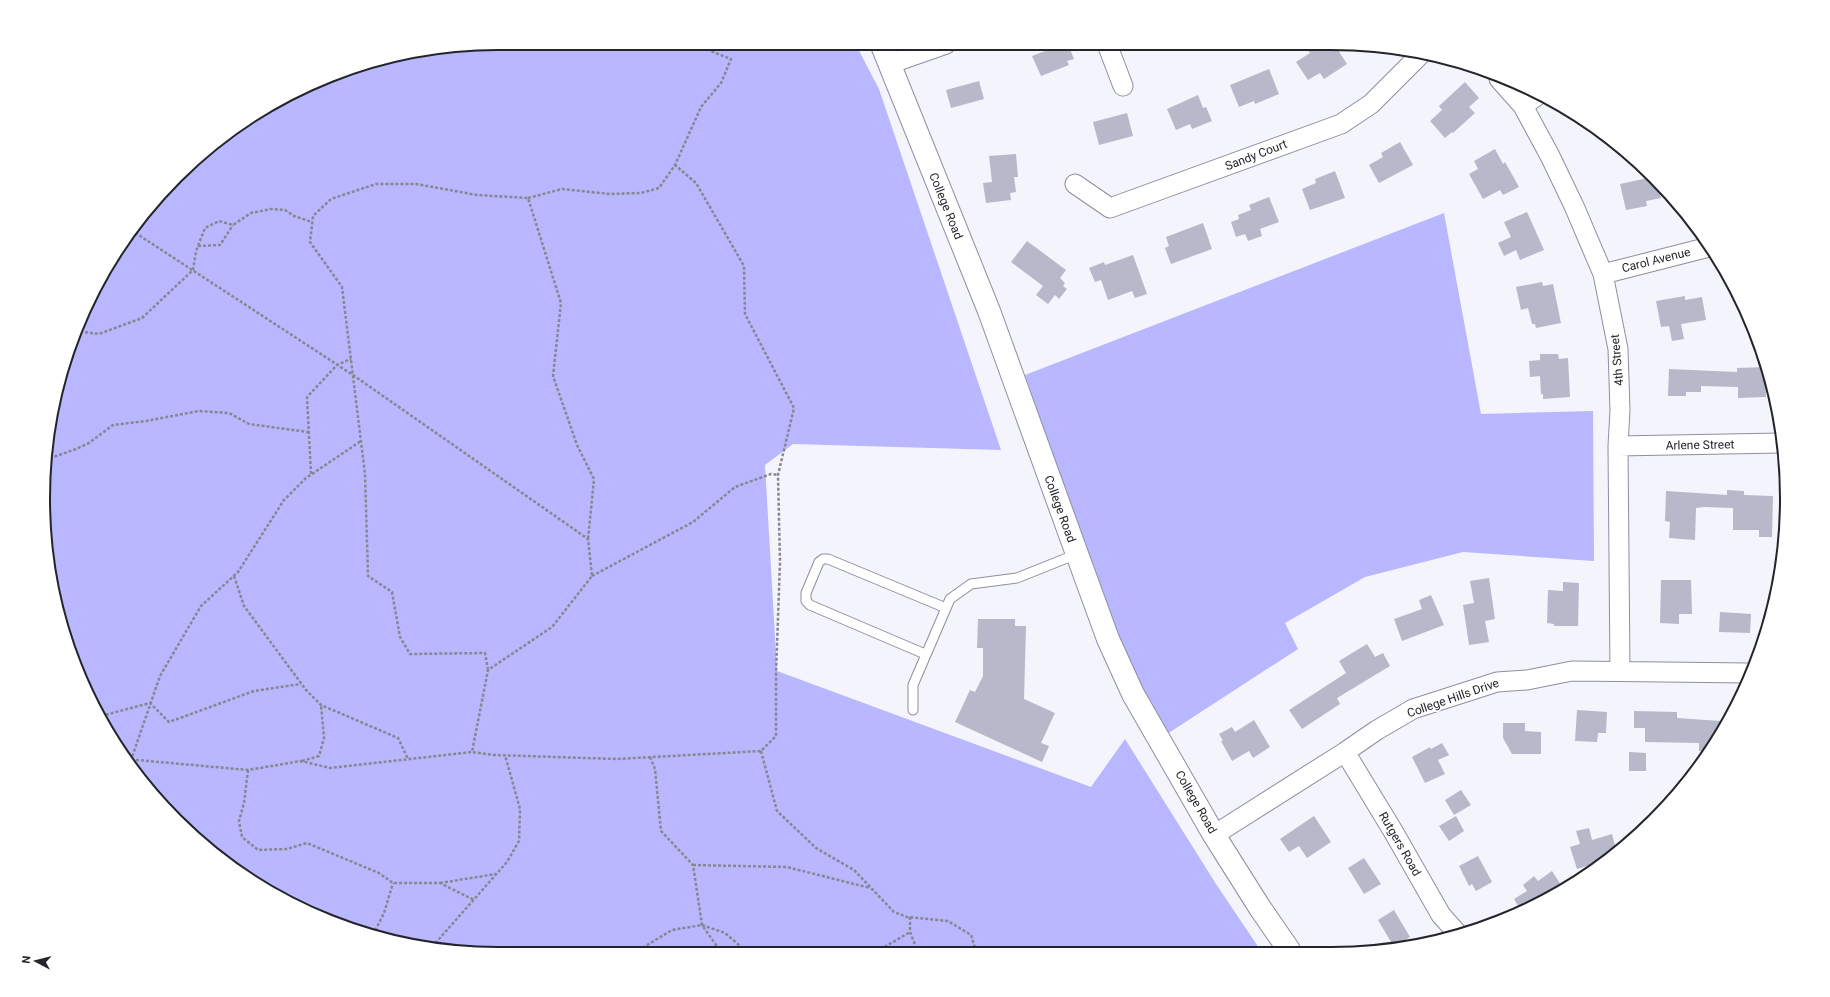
<svg xmlns="http://www.w3.org/2000/svg" width="1830" height="997" font-family="Roboto,sans-serif">
<rect width="100%" height="100%" fill="#f4f4fc"/>
<path fill="#b8b7ff" d="M 499,43 L 855,43 L 879,89 L 1001,450 L 793,444 L 765,465 L 777,671 L 1091,787 L 1125,739 L 1216,884 L 1261,951 L 469,953 L 380,938 L 271,893 L 221,860 L 156,799 L 120,751 L 78,673 L 58,616 L 44,529 L 44,468 L 58,381 L 78,324 L 120,246 L 156,198 L 221,137 L 271,104 L 352,67 L 410,52 Z
M 1444,213 L 1481,414 L 1593,411 L 1594,561 L 1463,552 L 1365,577 L 1285,623 L 1298,649 L 1167,734 L 1131,669 L 1096,577 L 1025,375 Z"/>
<path fill="#b7b8ca" d="M 1064,44 L 1068,44 L 1074,59 L 1067,61 L 1069,65 L 1041,76 L 1032,56 Z
M 1314,44 L 1329,44 L 1332,49 L 1336,47 L 1347,64 L 1324,79 L 1320,73 L 1308,80 L 1296,62 L 1310,53 L 1307,49 Z
M 1269,69 L 1279,94 L 1255,104 L 1254,101 L 1239,107 L 1230,85 Z
M 979,81 L 984,99 L 951,108 L 946,90 Z
M 1465,82 L 1479,98 L 1469,107 L 1475,113 L 1453,133 L 1452,132 L 1445,138 L 1430,121 L 1442,110 L 1439,106 Z
M 1198,95 L 1203,108 L 1206,107 L 1212,121 L 1192,129 L 1190,124 L 1176,130 L 1167,109 Z
M 1127,113 L 1133,136 L 1099,145 L 1093,122 Z
M 1400,142 L 1413,165 L 1379,183 L 1369,165 L 1383,157 L 1381,153 Z
M 1495,149 L 1503,164 L 1505,162 L 1519,187 L 1503,195 L 1500,190 L 1483,199 L 1469,174 L 1478,169 L 1474,161 Z
M 1016,154 L 1018,177 L 1014,177 L 1016,192 L 1010,193 L 1011,200 L 986,203 L 983,183 L 992,182 L 989,156 Z
M 1335,171 L 1345,198 L 1310,210 L 1302,189 L 1316,183 L 1315,179 Z
M 1652,177 L 1665,192 L 1660,193 L 1661,198 L 1646,201 L 1647,206 L 1626,210 L 1620,184 Z
M 1269,197 L 1279,222 L 1260,229 L 1262,236 L 1248,241 L 1245,234 L 1236,237 L 1231,222 L 1239,219 L 1238,215 L 1251,210 L 1249,205 Z
M 1527,212 L 1544,250 L 1520,260 L 1516,250 L 1504,256 L 1498,243 L 1511,237 L 1504,222 Z
M 1203,223 L 1212,249 L 1171,264 L 1165,248 L 1169,246 L 1166,237 Z
M 1027,241 L 1066,270 L 1060,278 L 1065,283 L 1063,286 L 1067,289 L 1059,299 L 1055,295 L 1048,304 L 1036,295 L 1043,286 L 1011,262 Z
M 1133,255 L 1147,294 L 1135,298 L 1132,291 L 1108,300 L 1101,280 L 1095,282 L 1089,268 L 1104,262 L 1105,265 Z
M 1542,282 L 1543,286 L 1553,284 L 1561,323 L 1536,328 L 1535,324 L 1532,324 L 1528,308 L 1521,310 L 1516,287 Z
M 1685,296 L 1685,300 L 1702,297 L 1706,320 L 1681,324 L 1684,339 L 1672,341 L 1669,326 L 1661,327 L 1656,301 Z
M 1540,354 L 1558,354 L 1559,359 L 1568,358 L 1570,397 L 1543,399 L 1543,394 L 1541,394 L 1540,376 L 1530,377 L 1529,361 L 1540,360 Z
M 1767,367 L 1771,380 L 1774,393 L 1766,393 L 1766,397 L 1738,398 L 1738,387 L 1701,386 L 1701,392 L 1686,392 L 1686,396 L 1668,396 L 1669,369 L 1737,372 L 1737,368 Z
M 1727,490 L 1744,491 L 1744,495 L 1773,496 L 1772,537 L 1759,537 L 1759,530 L 1733,530 L 1733,508 L 1704,507 L 1696,508 L 1695,540 L 1669,538 L 1670,522 L 1665,521 L 1666,491 L 1727,495 Z
M 1489,578 L 1495,619 L 1485,621 L 1489,642 L 1469,645 L 1463,605 L 1474,603 L 1470,581 Z
M 1661,580 L 1691,580 L 1692,614 L 1679,614 L 1679,624 L 1660,623 Z
M 1563,582 L 1579,583 L 1578,626 L 1554,626 L 1554,624 L 1547,623 L 1548,590 L 1563,591 Z
M 1431,595 L 1444,625 L 1402,641 L 1394,619 L 1422,609 L 1419,600 Z
M 1720,612 L 1751,614 L 1750,633 L 1719,632 Z
M 978,619 L 1015,619 L 1015,626 L 1026,626 L 1024,699 L 1055,713 L 1041,743 L 1049,746 L 1042,762 L 955,722 L 970,690 L 975,692 L 983,676 L 983,648 L 977,648 Z
M 1367,644 L 1375,657 L 1383,653 L 1390,666 L 1337,698 L 1340,704 L 1302,729 L 1289,710 L 1346,673 L 1339,661 Z
M 1577,710 L 1607,712 L 1606,733 L 1598,733 L 1597,742 L 1575,741 Z
M 1634,711 L 1677,712 L 1677,718 L 1721,721 L 1720,735 L 1708,751 L 1699,751 L 1699,743 L 1645,742 L 1645,728 L 1634,728 Z
M 1254,720 L 1270,747 L 1253,758 L 1249,751 L 1232,761 L 1221,741 L 1223,741 L 1219,734 L 1232,727 L 1235,732 Z
M 1503,723 L 1525,723 L 1525,731 L 1541,732 L 1541,754 L 1512,754 L 1503,738 Z
M 1442,743 L 1449,755 L 1438,760 L 1445,774 L 1425,783 L 1412,757 L 1430,747 L 1431,749 Z
M 1629,752 L 1646,753 L 1646,771 L 1629,771 Z
M 1461,790 L 1471,805 L 1454,815 L 1445,800 Z
M 1314,816 L 1331,842 L 1307,858 L 1299,846 L 1289,852 L 1280,839 Z
M 1456,816 L 1464,831 L 1449,841 L 1439,826 Z
M 1589,828 L 1592,840 L 1612,834 L 1616,849 L 1603,861 L 1577,869 L 1570,847 L 1580,844 L 1576,831 Z
M 1478,856 L 1492,882 L 1476,891 L 1472,884 L 1469,886 L 1459,866 Z
M 1364,858 L 1381,884 L 1364,894 L 1348,868 Z
M 1552,871 L 1563,888 L 1520,909 L 1514,899 L 1527,891 L 1523,885 L 1534,876 L 1538,881 Z
M 1394,910 L 1410,937 L 1394,947 L 1378,920 Z"/>
<g fill="none" stroke-linecap="round" stroke-linejoin="round">
<defs>
<path id="lane" d="M 925,654 L 810,605 L 806,601 L 806,593 L 819,562 L 823,559 L 828,559 L 946,608
M 913,710 L 913,685 L 950,599 L 971,584 L 1017,578 L 1077,554"/>
<path id="street" d="M 1107,44 L 1123,86
M 889,64 L 946,44
M 1499,79 L 1523,106 L 1550,156 L 1574,206 L 1603,274 L 1618,349 L 1620,410 L 1618,446 L 1620,670
M 1523,106 L 1538,95
M 1075,184 L 1110,208 L 1341,124 L 1371,104 L 1421,54
M 1603,274 L 1709,247
M 1618,446 L 1782,443
M 1345,752 L 1393,831 L 1441,915 L 1458,934
M 1214,835 L 1345,752 L 1377,730 L 1413,709 L 1497,682 L 1527,680 L 1572,671 L 1750,673"/>
<path id="secondary" d="M 881,43 L 989,311 L 1077,554 L 1108,639 L 1133,694 L 1214,835 L 1260,908 L 1289,950"/>
</defs>
<use href="#lane" stroke="#8e8ea0" stroke-width="11"/>
<use href="#street" stroke="#8e8ea0" stroke-width="21"/>
<use href="#secondary" stroke="#8e8ea0" stroke-width="24"/>
<path stroke="#87878f" stroke-width="2.5" stroke-dasharray="3 2" stroke-linecap="butt" d="M 528,198 L 562,189 L 610,194 L 641,193 L 659,188 L 675,165 L 701,107 L 721,83 L 731,59 L 713,52 L 705,43
M 131,230 L 353,375 L 588,539 L 592,576 L 552,627 L 488,670 L 472,752
M 198,246 L 220,245 L 233,225
M 75,331 L 99,334 L 142,318 L 193,270 L 196,251 L 205,228 L 219,221 L 233,225 L 251,213 L 271,209 L 285,210 L 294,216 L 312,222
M 45,460 L 76,449 L 89,443 L 113,425 L 146,421 L 199,411 L 229,413 L 249,424 L 308,432
M 311,474 L 307,397 L 337,365 L 351,359
M 234,576 L 244,606 L 306,690 L 321,705 L 398,738 L 408,759
M 592,576 L 693,522 L 735,487 L 771,474 L 778,475
M 488,670 L 485,653 L 410,654 L 400,637 L 392,592 L 368,576 L 365,474 L 342,287 L 310,242 L 313,216 L 331,199 L 376,184 L 416,184 L 477,195 L 528,198 L 561,303 L 553,376 L 577,445 L 594,479 L 588,539
M 101,716 L 150,703 L 169,722 L 254,691 L 301,684
M 761,751 L 777,811 L 816,848 L 854,870 L 894,912 L 907,917 L 948,921 L 971,935 L 976,951
M 650,757 L 655,769 L 661,831 L 693,865 L 702,925 L 721,952
M 126,759 L 248,770 L 301,761 L 330,768 L 472,752 L 494,755 L 617,759 L 761,751 L 776,736 L 776,674 L 780,562 L 778,475 L 794,408 L 745,314 L 744,266 L 696,183 L 675,165
M 302,761 L 319,756 L 324,738 L 321,705
M 131,766 L 131,760 L 160,676 L 201,606 L 238,572 L 284,500 L 306,478 L 361,441
M 248,770 L 244,803 L 239,821 L 242,837 L 258,850 L 287,849 L 307,843 L 379,873 L 393,883 L 440,883 L 474,900
M 693,865 L 787,867 L 870,888
M 440,883 L 496,874
M 910,917 L 910,932 L 918,952
M 373,935 L 384,913 L 393,883
M 432,947 L 507,862 L 519,841 L 520,809 L 505,755
M 876,952 L 910,932
M 634,953 L 672,930 L 702,925 L 725,933 L 747,952"/>
<use href="#lane" stroke="#fff" stroke-width="9"/>
<use href="#street" stroke="#fff" stroke-width="19"/>
<use href="#secondary" stroke="#fff" stroke-width="22"/>
</g>
<g text-anchor="middle" stroke-width="3.5" stroke-linejoin="round" paint-order="stroke">
<g font-size="12" fill="#24242b" stroke="#fff">
<text transform="translate(1256 155) rotate(-21)" y="4">Sandy Court</text>
<text transform="translate(946 206) rotate(68)" y="4">College Road</text>
<text transform="translate(1656 260) rotate(-14)" y="4">Carol Avenue</text>
<text transform="translate(1617 360) rotate(-95)" y="4">4th Street</text>
<text transform="translate(1700 445) rotate(-1)" y="4">Arlene Street</text>
<text transform="translate(1060 509) rotate(70)" y="4">College Road</text>
<text transform="translate(1453 698) rotate(-19)" y="4">College Hills Drive</text>
<text transform="translate(1196 802) rotate(60)" y="4">College Road</text>
<text transform="translate(1400 844) rotate(60)" y="4">Rutgers Road</text>
</g>
</g>
<path d="M0 0H1830V997H0ZM498 50H1332A448 448 0 0 1 1780 498V499A448 448 0 0 1 1332 947H498A448 448 0 0 1 50 499V498A448 448 0 0 1 498 50Z" fill="#fff" fill-rule="evenodd"/>
<path fill="none" stroke="#24242b" stroke-width="2" d="M498 50H1332A448 448 0 0 1 1780 498V499A448 448 0 0 1 1332 947H498A448 448 0 0 1 50 499V498A448 448 0 0 1 498 50Z"/>
<g transform="translate(36 961) rotate(277)" stroke="#ffffff" stroke-width="3" paint-order="stroke">
<path d="M0-3L7 15L0 10L-7 15Z" fill="#24242b"/>
<text y="-6" font-size="11" font-weight="bold" text-anchor="middle" fill="#24242b">N</text>
</g>
</svg>
